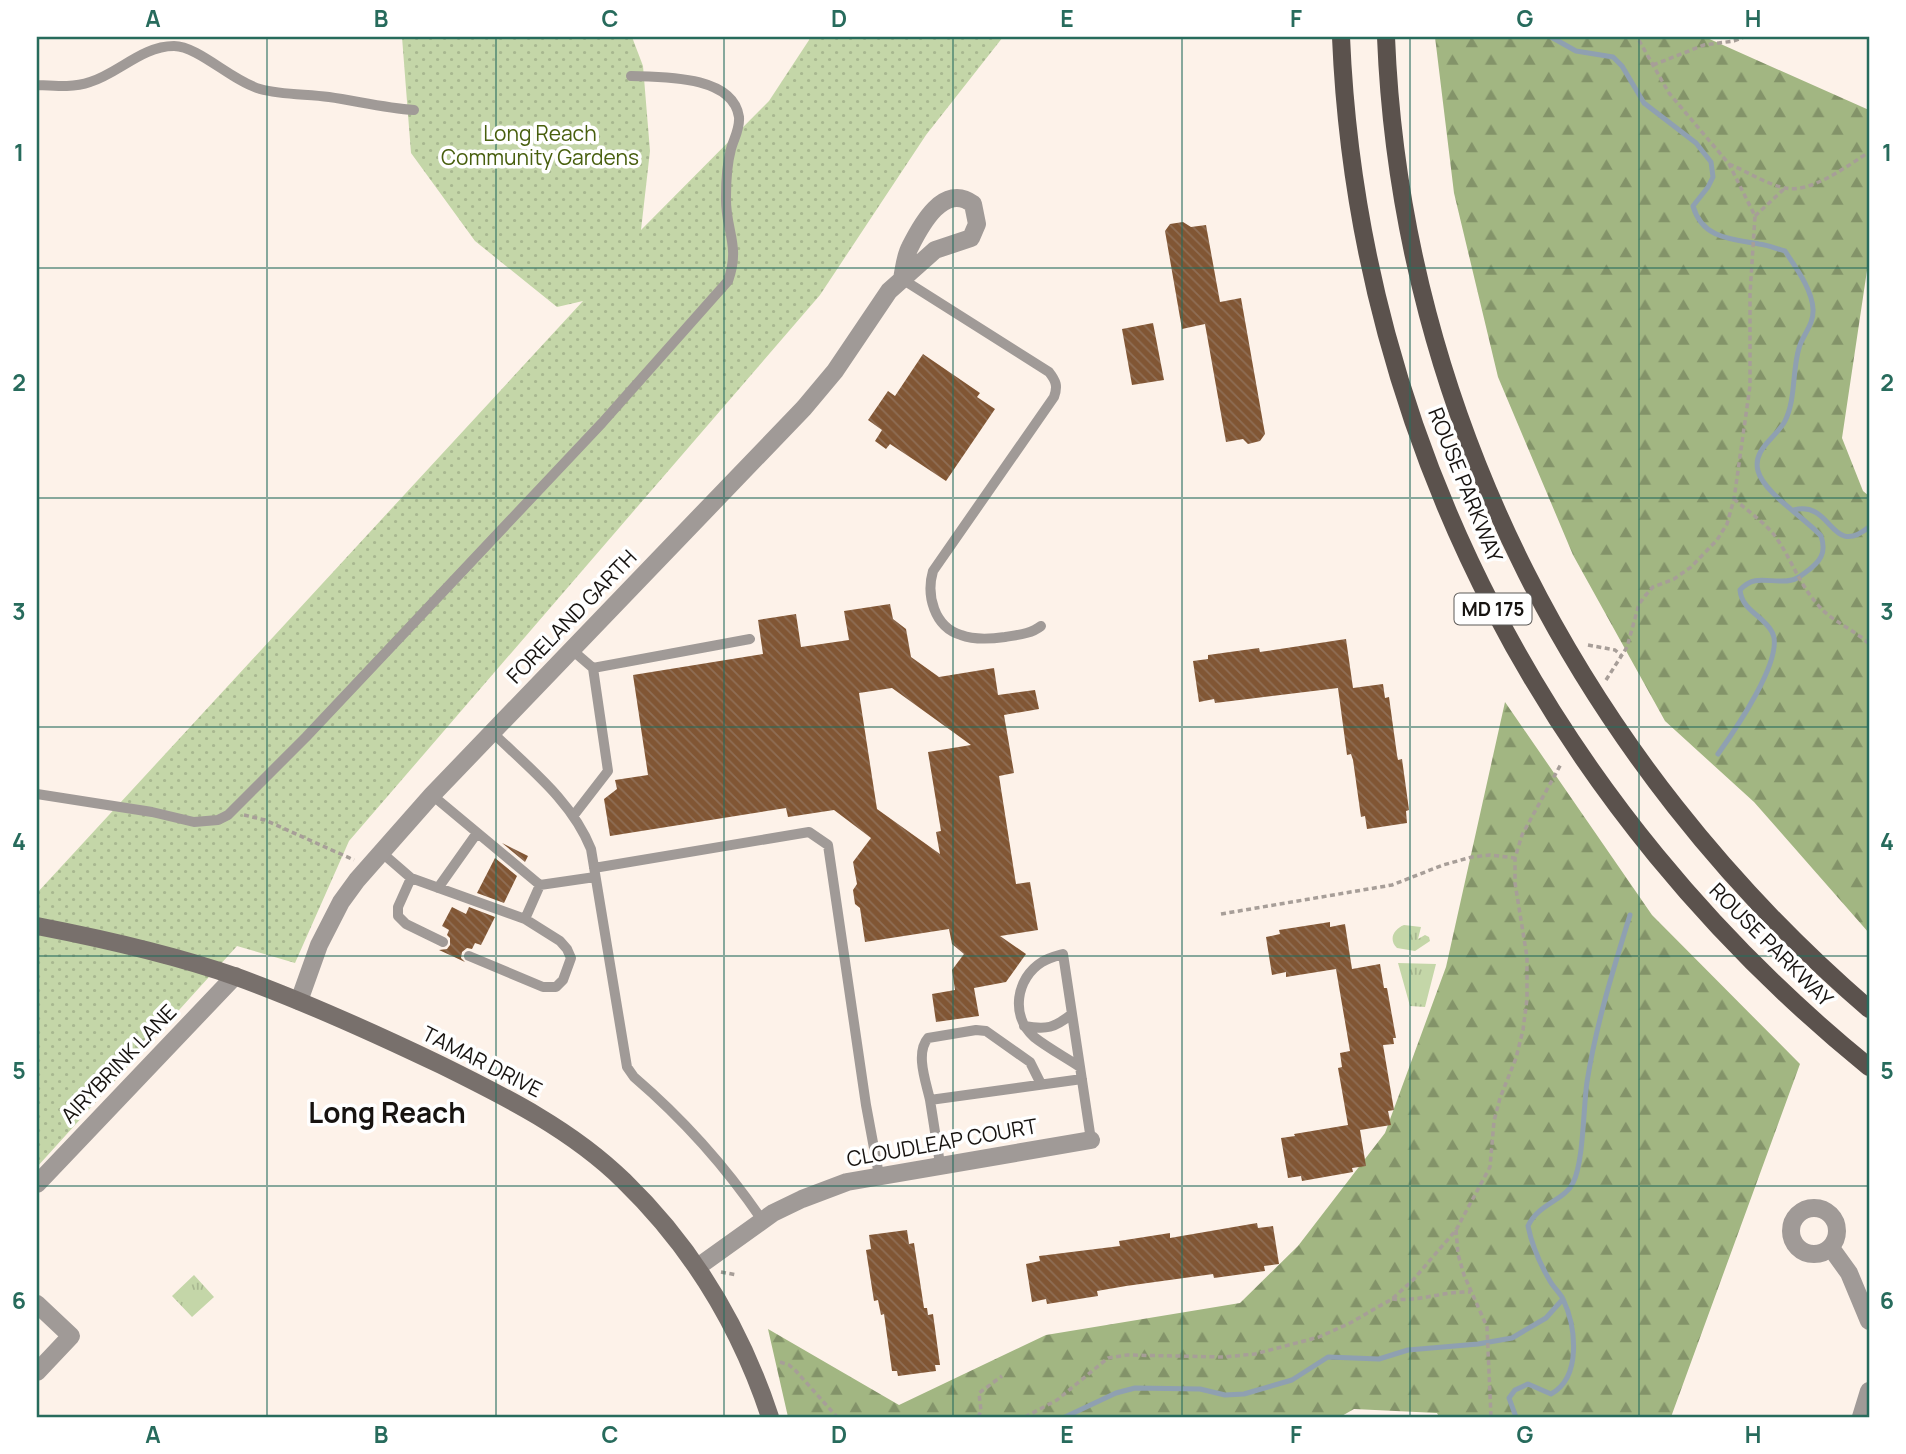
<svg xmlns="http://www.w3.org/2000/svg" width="1906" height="1454" font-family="Manrope,sans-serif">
<defs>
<pattern id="grass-dots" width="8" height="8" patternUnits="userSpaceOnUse" patternTransform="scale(1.75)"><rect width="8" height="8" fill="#c4d6a8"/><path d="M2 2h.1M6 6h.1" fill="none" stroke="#a8b790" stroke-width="1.8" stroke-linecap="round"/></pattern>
<pattern id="forest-firs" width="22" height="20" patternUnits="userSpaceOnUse" patternTransform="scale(1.75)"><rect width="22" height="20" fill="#a2b682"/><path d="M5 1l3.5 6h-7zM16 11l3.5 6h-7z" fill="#839369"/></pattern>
<pattern id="park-tufts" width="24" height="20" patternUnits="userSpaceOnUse" patternTransform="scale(1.75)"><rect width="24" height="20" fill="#c4d6a8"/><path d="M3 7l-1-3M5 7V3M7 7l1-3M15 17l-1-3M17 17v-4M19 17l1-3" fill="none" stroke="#a8b790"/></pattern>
<pattern id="building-back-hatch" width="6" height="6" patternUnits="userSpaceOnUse" patternTransform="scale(1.75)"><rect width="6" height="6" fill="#815634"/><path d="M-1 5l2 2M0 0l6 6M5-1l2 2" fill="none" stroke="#8f6e55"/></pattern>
</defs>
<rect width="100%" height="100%" fill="#fdf2e9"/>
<path fill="url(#grass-dots)" d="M 402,37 L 632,37 L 643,66 L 650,151 L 641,230 L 769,101 L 811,37 L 1003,37 L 926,135 L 820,295 L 349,841 L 295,963 L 237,946 L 37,1167 L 37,893 L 583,301 L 557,307 L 475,241 L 411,153 Z"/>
<path fill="url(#forest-firs)" d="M 1435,37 L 1705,37 L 1869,110 L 1869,257 L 1842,438 L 1863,491 L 1869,496 L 1869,933 L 1754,802 L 1665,721 L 1573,555 L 1498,377 L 1454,193 Z
M 1505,702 L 1652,915 L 1800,1064 L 1671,1417 L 1439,1417 L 1437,1413 L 1354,1409 L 1340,1417 L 788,1417 L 768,1329 L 899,1405 L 1046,1335 L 1240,1303 L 1298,1246 L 1385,1133 L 1446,967 Z"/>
<path fill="url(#park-tufts)" d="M 1404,925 L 1421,927 L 1418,939 L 1425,935 L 1429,937 L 1430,941 L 1415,951 L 1397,948 C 1388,939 1394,929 1404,925 Z
M 1398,963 L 1436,964 L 1425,1007 L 1410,1006 Z
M 194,1275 L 214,1297 L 192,1317 L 172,1296 Z"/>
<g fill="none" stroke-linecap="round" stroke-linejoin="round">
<path stroke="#8fa0b1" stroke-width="5" d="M 1551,37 L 1576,51 L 1613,57 L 1622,66 L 1644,103 L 1696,143 L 1711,162 L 1713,177 L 1708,187 L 1693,206 C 1702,238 1730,239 1759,244 C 1768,245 1777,249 1785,251 C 1796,268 1812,289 1813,309 C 1814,325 1803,334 1799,348 C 1792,371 1796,399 1785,421 C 1777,437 1752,449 1758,471 C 1764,493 1805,518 1821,536 C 1827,553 1820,562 1806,572 C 1802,575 1797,579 1792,580 C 1772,585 1756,572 1740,590 C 1742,611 1763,615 1772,632 C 1786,657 1733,733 1718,754
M 1794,510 C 1833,500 1830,559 1869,527
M 1065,1417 L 1116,1393 L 1135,1388 L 1200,1389 L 1225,1395 L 1244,1394 L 1292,1380 L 1328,1357 L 1379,1359 L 1408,1350 L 1478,1344 L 1512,1338 L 1546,1318 L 1563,1299
M 1516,1417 L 1509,1398 L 1515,1390 L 1528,1384 L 1551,1394 C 1582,1377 1576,1327 1563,1299 C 1560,1293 1554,1288 1550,1281 C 1540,1264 1532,1246 1528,1226 C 1538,1204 1565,1200 1573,1183 C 1584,1160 1583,1109 1587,1082 C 1596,1025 1613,970 1630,915"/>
</g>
<path fill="url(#building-back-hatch)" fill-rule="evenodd" d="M 1183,222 L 1191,227 L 1206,225 L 1220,302 L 1241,298 L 1265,434 L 1260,441 L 1248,444 L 1243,439 L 1226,442 L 1205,324 L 1182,329 L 1165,231 L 1170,224 Z
M 1153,323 L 1164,380 L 1132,385 L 1122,329 Z
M 923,354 L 980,393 L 977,397 L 995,409 L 946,481 L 890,444 L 886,449 L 875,441 L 882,430 L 868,420 L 888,391 L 895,396 Z
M 890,604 L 893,619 L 906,629 L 911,657 L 939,677 L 994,668 L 998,695 L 1035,690 L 1039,709 L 1004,715 L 1014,773 L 999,776 L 1016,884 L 1030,882 L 1038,930 L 1000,936 L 1026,954 L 1006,982 L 974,988 L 979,1016 L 936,1022 L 932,994 L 955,990 L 952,970 L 964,954 L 952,944 L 949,929 L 865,942 L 860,908 L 855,904 L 853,890 L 857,884 L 853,862 L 871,838 L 834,810 L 788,817 L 786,808 L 610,836 L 604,799 L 617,789 L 615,780 L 648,775 L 633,675 L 763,654 L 758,620 L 796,614 L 801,647 L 849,640 L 844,611 ZM 892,688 L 971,745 L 928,752 L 941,831 L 936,832 L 940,854 L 877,809 L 859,693 Z
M 1346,639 L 1353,688 L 1383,684 L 1385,698 L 1389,697 L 1397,755 L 1398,760 L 1402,759 L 1409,810 L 1406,811 L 1407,823 L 1367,829 L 1365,816 L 1361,817 L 1353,760 L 1351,754 L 1347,755 L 1338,688 L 1215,703 L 1214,699 L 1199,702 L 1193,661 L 1208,659 L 1208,655 L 1259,648 L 1260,652 Z
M 502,843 L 528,856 L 525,862 Z
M 495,858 L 517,876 L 504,903 L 477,893 Z
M 452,907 L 466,914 L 469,907 L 495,917 L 481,945 L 475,943 L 472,949 L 467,948 L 462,952 L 461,958 L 465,962 L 439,950 L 447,949 L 450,945 L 450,938 L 447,935 L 449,930 L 442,926 Z
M 1330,922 L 1330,927 L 1345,924 L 1352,969 L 1380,964 L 1384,988 L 1387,988 L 1396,1038 L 1393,1038 L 1394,1044 L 1383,1045 L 1394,1110 L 1388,1111 L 1391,1125 L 1360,1130 L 1366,1166 L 1352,1168 L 1353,1172 L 1302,1181 L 1301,1176 L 1288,1178 L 1281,1138 L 1295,1136 L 1294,1134 L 1348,1125 L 1338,1068 L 1342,1067 L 1340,1053 L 1350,1051 L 1336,969 L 1286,977 L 1286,972 L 1272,975 L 1266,937 L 1280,934 L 1279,930 Z
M 1257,1223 L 1258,1228 L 1273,1226 L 1279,1264 L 1264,1266 L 1265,1271 L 1214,1278 L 1213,1274 L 1126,1286 L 1097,1291 L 1098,1296 L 1047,1304 L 1046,1299 L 1032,1302 L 1026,1264 L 1040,1261 L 1039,1256 L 1120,1246 L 1119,1241 L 1170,1233 L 1170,1238 Z
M 907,1230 L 909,1244 L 914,1243 L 924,1308 L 927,1308 L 928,1315 L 933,1314 L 940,1365 L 935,1365 L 936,1371 L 898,1376 L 897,1371 L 892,1371 L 884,1314 L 881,1315 L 878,1300 L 874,1301 L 866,1250 L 871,1249 L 869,1235 Z"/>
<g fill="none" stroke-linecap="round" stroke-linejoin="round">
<path stroke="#a79e98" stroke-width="3.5" stroke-dasharray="5 3.5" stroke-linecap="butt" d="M 1653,65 L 1704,45 L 1734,41 L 1744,37
M 1729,164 C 1746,171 1766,184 1785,188 C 1810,194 1849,165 1869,152
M 1755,216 L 1784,189
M 1734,499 C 1748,511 1764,522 1775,536 C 1791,558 1799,584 1818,605 C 1832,622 1854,629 1869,644
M 1588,645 L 1615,650 L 1622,656
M 1606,680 L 1627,647 L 1639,604 L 1645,596 L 1653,587 L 1674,579 L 1691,567 L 1717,540 L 1727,524 L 1734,499 L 1750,386 L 1750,294 L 1755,216 L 1729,164 L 1669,93 L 1637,37
M 244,815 L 265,820 L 354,860
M 1221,914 L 1392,885 L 1443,865 L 1472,857 L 1490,855 L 1515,858
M 1456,1230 L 1458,1254 L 1464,1275 L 1487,1327 L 1491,1417
M 721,1272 L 737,1275
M 1392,1299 C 1419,1302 1443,1291 1471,1292
M 780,1362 L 789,1365 L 795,1370 L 837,1417
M 978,1417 L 981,1411 L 979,1393 L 1002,1376
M 1025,1417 L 1057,1400 L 1108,1358 L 1127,1355 L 1223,1357 L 1255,1354 L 1319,1337 L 1350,1323 L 1392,1299 L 1413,1280 L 1456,1230 L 1490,1167 L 1494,1121 L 1500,1098 L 1516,1058 L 1523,1030 L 1527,999 L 1527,957 L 1515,883 L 1515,858 L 1522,835 L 1561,764"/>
<path stroke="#a09a97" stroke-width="10" d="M 37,85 C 55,86 73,88 90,82 C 119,73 142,46 174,46 C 198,46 232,81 260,89 C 282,95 306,94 329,97 C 357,101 385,108 414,110
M 902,279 L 1049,372 C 1056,381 1058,386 1054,397 L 933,571 C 926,595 934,627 961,635 C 974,640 991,639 1005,637 C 1017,635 1031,634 1041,626
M 572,650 L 593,668 L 608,771 L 574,815
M 593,668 L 750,639
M 493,733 C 529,768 572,801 591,849 L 627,1067 L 634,1077 C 683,1119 726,1167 762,1220
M 37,794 L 152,812 L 194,822 L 218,820 L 228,815 L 306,737 L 602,423 L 728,281 C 741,245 725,230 726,197 C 726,181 727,164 731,149 C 734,138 740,129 739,117 C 733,75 662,77 631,76
M 432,795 L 540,885 L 595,877
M 381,852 L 411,878 L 525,919 L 540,885
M 594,868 L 809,832 L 828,845 L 866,1105 L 879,1175
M 411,878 L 398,907 L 398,916 L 406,924 L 443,942
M 438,888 L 477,833
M 469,956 L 543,987 L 556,987 L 563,980 L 571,958 L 567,949 L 560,941 L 525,919
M 1024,1026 C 1047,1030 1054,1028 1072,1014
M 1080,1067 C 1065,1057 1048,1048 1034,1037 C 1010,1016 1016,978 1042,962 C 1048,958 1056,956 1063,954 L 1091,1140
M 930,1100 C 926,1082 915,1053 928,1038 L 976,1030 L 986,1031 L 1030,1062 L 1041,1084
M 940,1164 L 930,1100 L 1082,1079"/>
<path stroke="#a09a97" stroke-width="18" d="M 299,1001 L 319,945 L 341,902 L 357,880 L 432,795 L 804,408 L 835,371 L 889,291 L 935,250 L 971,238 L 977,224 L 973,204 C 944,182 921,225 910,247 C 905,256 904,269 902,279
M 37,1184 L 235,976
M1791 1231a23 23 0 1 1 46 0a23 23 0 1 1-46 0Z
M 1831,1248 L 1849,1273 L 1869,1321
M 699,1266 L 773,1213 L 802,1199 L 847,1182 L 1091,1140
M 37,1304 L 71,1336 L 37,1372
M 1861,1417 L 1869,1391"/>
<path stroke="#78706c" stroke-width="18" d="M 37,926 C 104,939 172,954 237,977 C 306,1002 374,1033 441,1065 C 506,1097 572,1130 624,1181 C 693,1248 740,1326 770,1417"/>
<path stroke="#5b524d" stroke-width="18" d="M 1341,37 C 1358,444 1555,812 1869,1067
M 1386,37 C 1401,415 1584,764 1869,1009"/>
</g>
<path fill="none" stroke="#276b5c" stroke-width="2" stroke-opacity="0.55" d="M 267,37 L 267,1417M 496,37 L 496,1417M 724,37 L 724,1417M 953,37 L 953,1417M 1182,37 L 1182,1417M 1410,37 L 1410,1417M 1639,37 L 1639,1417M 37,268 L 1869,268M 37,498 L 1869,498M 37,727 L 1869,727M 37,956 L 1869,956M 37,1186 L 1869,1186"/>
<g text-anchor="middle" stroke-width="7" stroke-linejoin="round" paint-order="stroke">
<rect fill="#fff" stroke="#5d5a58" stroke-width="2" x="1454.5" y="593.5" width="77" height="31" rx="5"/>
<g font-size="19" font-weight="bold" fill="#171310">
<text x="1493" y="616">MD 175</text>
</g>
<g font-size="21" fill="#485f0e" stroke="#fff">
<text x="540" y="141">Long Reach<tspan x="540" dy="24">Community Gardens</tspan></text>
</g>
<g font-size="21" fill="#171310" stroke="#fff">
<text transform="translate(1465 485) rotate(68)" y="7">ROUSE PARKWAY</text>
<text transform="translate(572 617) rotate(-46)" y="7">FORELAND GARTH</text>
<text transform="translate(1771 945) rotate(45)" y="7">ROUSE PARKWAY</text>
<text transform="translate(482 1062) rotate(27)" y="7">TAMAR DRIVE</text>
<text transform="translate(119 1064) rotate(-46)" y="7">AIRYBRINK LANE</text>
<text transform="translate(942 1143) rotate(-10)" y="7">CLOUDLEAP COURT</text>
</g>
<g font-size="28" font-weight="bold" fill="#171310" stroke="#fff">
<text x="387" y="1123">Long Reach</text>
</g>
</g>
<rect width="1906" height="1454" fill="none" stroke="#ffffff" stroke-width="77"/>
<rect x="38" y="38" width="1830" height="1378" fill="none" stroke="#276b5c" stroke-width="2.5"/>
<g font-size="23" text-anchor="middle" font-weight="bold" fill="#276b5c">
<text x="153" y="27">A</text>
<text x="381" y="27">B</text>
<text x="610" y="27">C</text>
<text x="839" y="27">D</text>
<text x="1067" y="27">E</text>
<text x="1296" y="27">F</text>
<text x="1525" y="27">G</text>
<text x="1753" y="27">H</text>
<text x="19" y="161">1</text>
<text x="1887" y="161">1</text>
<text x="19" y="391">2</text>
<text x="1887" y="391">2</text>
<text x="19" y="620">3</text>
<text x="1887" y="620">3</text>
<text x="19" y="850">4</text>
<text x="1887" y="850">4</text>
<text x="19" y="1079">5</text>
<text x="1887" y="1079">5</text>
<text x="19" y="1309">6</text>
<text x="1887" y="1309">6</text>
<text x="153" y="1443">A</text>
<text x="381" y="1443">B</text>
<text x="610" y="1443">C</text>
<text x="839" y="1443">D</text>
<text x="1067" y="1443">E</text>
<text x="1296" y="1443">F</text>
<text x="1525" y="1443">G</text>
<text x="1753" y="1443">H</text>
</g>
</svg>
